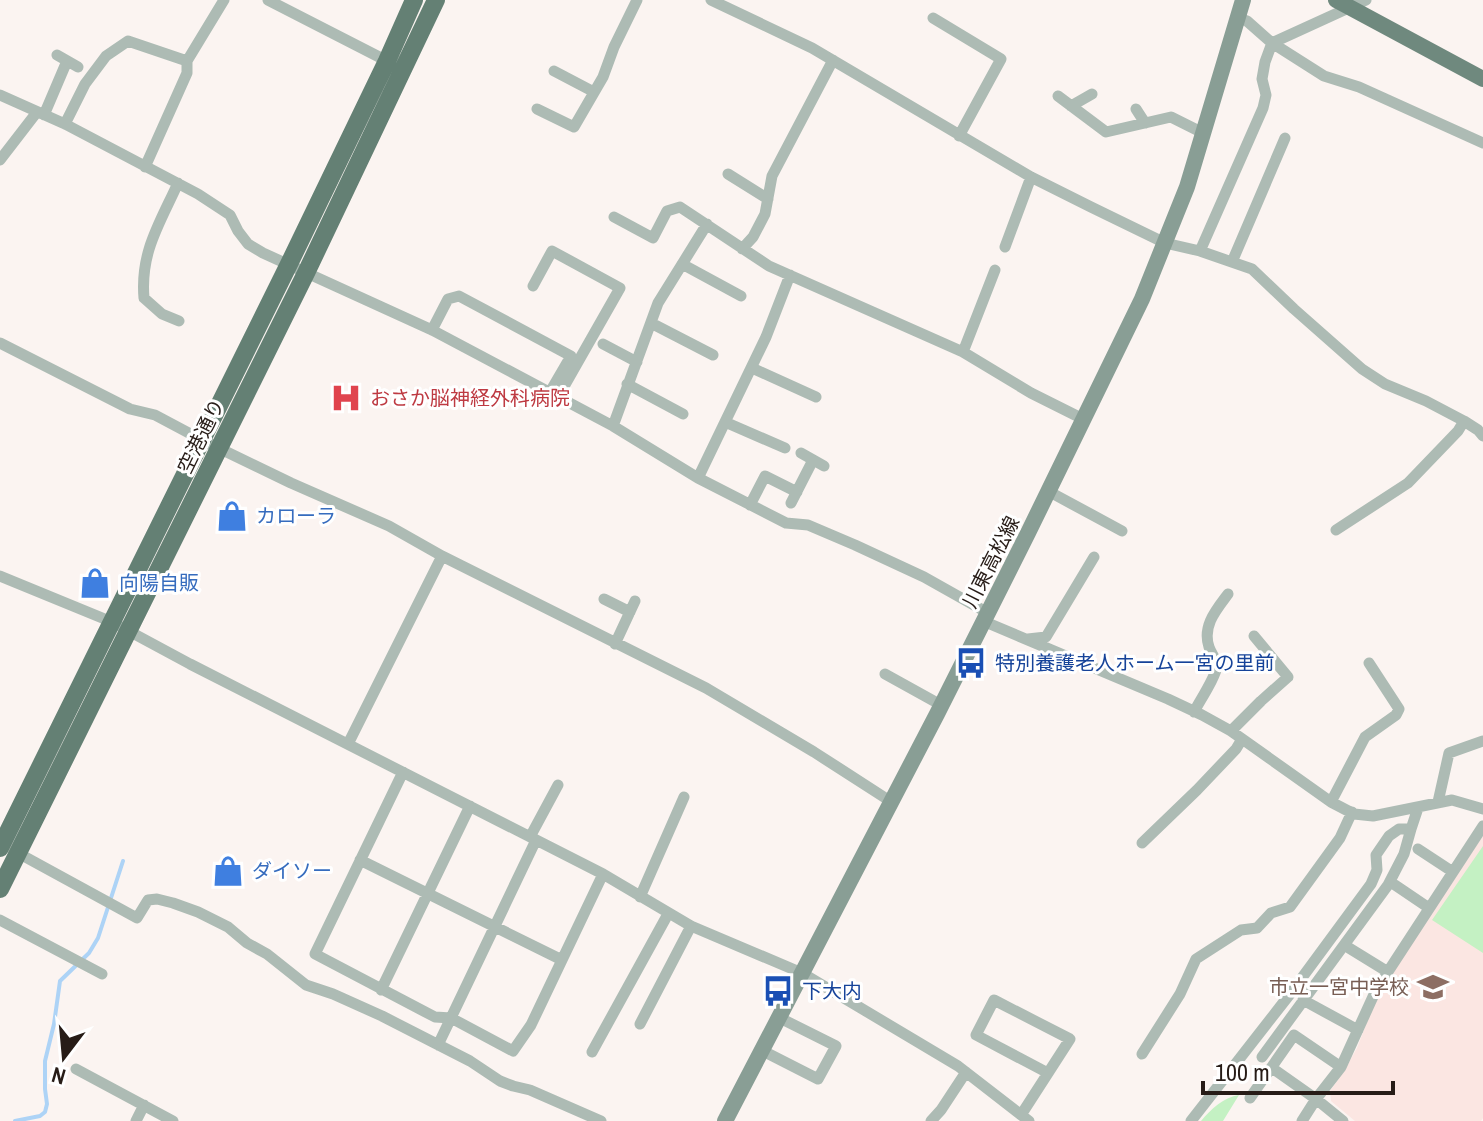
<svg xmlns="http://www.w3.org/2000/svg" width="1483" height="1121" font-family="'Archivo Narrow','Noto Sans JP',sans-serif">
<rect width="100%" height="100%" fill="#fbf4f1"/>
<path fill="#fbe6e2" d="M 1483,836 L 1483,1118 L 1481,1121 L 1355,1121 L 1331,1101 L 1330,1091 L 1343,1073 L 1357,1048 L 1374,1004 L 1393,971 Z"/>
<path fill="#c4f1c3" d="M 1483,846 L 1483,953 L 1432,920 Z
M 1239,1095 L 1223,1121 L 1201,1121 C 1211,1109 1224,1097 1239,1095 Z"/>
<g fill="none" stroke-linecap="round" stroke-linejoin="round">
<path stroke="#add3f6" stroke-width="4" d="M 15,1121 L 40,1116 L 45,1112 L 47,1104 L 45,1089 L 45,1061 L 54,1024 L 60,981 L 89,953 L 98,938 L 123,861"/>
<path stroke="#adbbb4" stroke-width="11" d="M 268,0 L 387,61
M 711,0 L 812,48 L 1031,177 L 1091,207 L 1165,243 L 1200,251 L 1252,269 L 1294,309 L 1362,369 L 1385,384 L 1426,401 L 1464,421 L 1478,430 L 1483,436
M 933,18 L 1001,59 L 959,136
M 1238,18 L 1247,21 L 1272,43 L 1324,76 L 1359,87 L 1483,143
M 57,55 L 78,67
M 554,71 L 594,92
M 0,95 L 65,124 L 198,194 L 230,215 L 238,231 L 248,244 L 263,253 L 432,330 L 613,426 L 698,478 L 786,523 L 808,525 L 855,545 L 924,577 L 988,613
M 1058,96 L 1106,132 L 1171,117 L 1203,133
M 1071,106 L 1092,94
M 537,109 L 574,127 L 603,77 L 614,47 L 637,0
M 1136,109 L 1145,123
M 44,115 L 67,61
M 65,124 L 85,84 L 106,56 L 128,41 L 187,61 L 224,0
M 0,160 L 37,112
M 145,167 L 187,73 L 187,61
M 728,174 L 768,199
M 178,183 C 160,223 140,252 144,298 L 162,314 L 179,321
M 614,217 L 653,238 L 667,211 L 680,207 L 769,266 L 963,352 L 1031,393 L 1083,419
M 1005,247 L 1031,177
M 742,249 L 753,237 L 765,214 L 772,176 L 833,60
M 1200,251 L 1263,108 L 1266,95 L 1262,79 L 1265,62 L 1272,43 L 1366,0
M 1232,262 L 1285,138
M 682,264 L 741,296
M 533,286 L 552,251 L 620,288 L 558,397
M 651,323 L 713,355
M 432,330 L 448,299 L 459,296 L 571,356 L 550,392
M 0,343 L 130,409 L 155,415 L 202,440 L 291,483 L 389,526 L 442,556 L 706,688 L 814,752 L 890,801
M 603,344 L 637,362
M 963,352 L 995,270
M 752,368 L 816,397
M 627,384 L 683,414
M 725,422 L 785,448
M 613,426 L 658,303 L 707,224
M 801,453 L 824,466
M 698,478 L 766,337 L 790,275
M 1048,491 L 1122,531
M 791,503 L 813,460
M 750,505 L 765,476 L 797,492
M 1336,530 L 1408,483 L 1458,431 L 1464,421
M 0,576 L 112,622 L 190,664 L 603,874 L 691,926 L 802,973 L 958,1066 L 1029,1121
M 604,599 L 630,612
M 983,621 L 1168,699 L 1202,715 L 1231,731 L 1331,802 L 1354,814 L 1373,816 L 1452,800 L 1483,809
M 1028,639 L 1046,637 L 1094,557
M 615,644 L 635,601
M 885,674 L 941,705
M 1194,712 C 1199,702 1217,675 1217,665 C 1216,659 1211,653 1209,647 C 1202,626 1216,610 1228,594
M 1231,731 L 1261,701 L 1288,677 L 1254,636
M 348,744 L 442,556
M 403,772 L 315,954 L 435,1017 L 451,1018 L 513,1051 L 531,1025 L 603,874
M 1331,802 L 1365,737 L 1396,715 L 1399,709 L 1369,663
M 1438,802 L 1449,753 L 1483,741
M 530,837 L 558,785
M 1142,843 L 1197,790 L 1236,749 L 1242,739
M 1418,849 L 1453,872
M 18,853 L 137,918 L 148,900 L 157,899 L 173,903 L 198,912 L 228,927 L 247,943 L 267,954 L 306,985 L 333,994 L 382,1016 L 470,1061 L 500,1081 L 513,1086 L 530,1090 L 601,1121
M 360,860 L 562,960
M 1395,885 L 1429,908
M 640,897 L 684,797
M 0,920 L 102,974
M 1349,948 L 1388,972
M 381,990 L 470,806
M 1303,1000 L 1358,1030
M 640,1024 L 691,926
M 438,1045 L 536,840
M 761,1050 L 818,1079 L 836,1046 L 778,1017
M 592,1052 L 668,914
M 1142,1054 L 1180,994 L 1196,959 L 1241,930 L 1257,928 L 1271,913 L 1290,907 L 1340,838 L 1352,812
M 1262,1057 L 1388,885 L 1404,854 L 1411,829
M 1272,1068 L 1316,1099 L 1343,1121
M 76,1069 L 173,1121
M 1250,1098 L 1294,1035 L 1341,1067
M 1021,1115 L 1070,1039 L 994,1000 L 976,1035 L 1048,1073
M 136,1121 L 144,1105
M 931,1121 L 941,1110 L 966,1072
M 1191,1121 L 1290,994 L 1371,884 L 1377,870 L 1376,855 L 1389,836 L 1399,829 L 1411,829 L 1418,808
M 1302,1121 L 1316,1099 L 1341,1067 L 1376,990 L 1483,826"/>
<path stroke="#899e95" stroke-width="16" d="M 725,1121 L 937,714 L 1028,533 L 1142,299 L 1187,187 L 1243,0"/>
<path stroke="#6f897e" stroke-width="16" d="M 1336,0 L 1483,79"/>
<path stroke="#648074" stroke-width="18" d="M 0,848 L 289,264 L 387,61 L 414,0
M 0,889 L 306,273 L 436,0"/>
</g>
<defs>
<symbol id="hospital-bare" viewBox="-9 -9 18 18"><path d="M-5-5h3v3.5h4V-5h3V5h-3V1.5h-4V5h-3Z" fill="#e0444e" stroke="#fff" stroke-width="2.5" paint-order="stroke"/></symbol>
<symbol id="shop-bare" viewBox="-9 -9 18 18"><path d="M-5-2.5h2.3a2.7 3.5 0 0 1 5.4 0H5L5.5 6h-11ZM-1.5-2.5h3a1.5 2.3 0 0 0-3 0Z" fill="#3f7fe0" stroke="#fff" stroke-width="2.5" paint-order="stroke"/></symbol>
<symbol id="bus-bare" viewBox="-9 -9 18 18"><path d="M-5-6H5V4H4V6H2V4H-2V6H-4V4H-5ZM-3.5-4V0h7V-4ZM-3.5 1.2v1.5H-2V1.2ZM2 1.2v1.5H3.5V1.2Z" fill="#1a4fb4" stroke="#fff" stroke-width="2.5" paint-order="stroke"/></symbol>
<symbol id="school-bare" viewBox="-9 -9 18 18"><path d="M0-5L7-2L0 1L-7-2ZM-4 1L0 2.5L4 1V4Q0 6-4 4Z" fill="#8d6e63" stroke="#fff" stroke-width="2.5" paint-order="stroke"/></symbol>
</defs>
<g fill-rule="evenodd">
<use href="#hospital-bare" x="324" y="376" width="44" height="44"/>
<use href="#shop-bare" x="210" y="494" width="44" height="44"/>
<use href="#shop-bare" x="73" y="561" width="44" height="44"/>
<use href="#bus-bare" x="949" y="641" width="44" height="44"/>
<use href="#shop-bare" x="206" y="849" width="44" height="44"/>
<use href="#school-bare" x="1411" y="965" width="44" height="44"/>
<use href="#bus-bare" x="756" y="969" width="44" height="44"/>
</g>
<g text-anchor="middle" stroke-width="6" stroke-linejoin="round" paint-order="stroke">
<g font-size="20" fill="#be3a42" stroke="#fff" text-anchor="start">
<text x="370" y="405">おさか脳神経外科病院</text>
</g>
<g font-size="20" fill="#271c17" stroke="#fff">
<text transform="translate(201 436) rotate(-64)" y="7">空港通り</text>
<text transform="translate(991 562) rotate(-63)" y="7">川東高松線</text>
</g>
<g font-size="20" fill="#366cbe" stroke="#fff" text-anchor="start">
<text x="256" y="523">カローラ</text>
<text x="119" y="590">向陽自販</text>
<text x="252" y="878">ダイソー</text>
</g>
<g font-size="20" fill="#164399" stroke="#fff" text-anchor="start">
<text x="995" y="670">特別養護老人ホーム一宮の里前</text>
<text x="802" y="998">下大内</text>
</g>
<g font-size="20" fill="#785e54" stroke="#fff" text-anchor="end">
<text x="1409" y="994">市立一宮中学校</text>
</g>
</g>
<g transform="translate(64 1057) rotate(196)" stroke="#ffffff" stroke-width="6" paint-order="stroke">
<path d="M0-6L14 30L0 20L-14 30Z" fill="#271c17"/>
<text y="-12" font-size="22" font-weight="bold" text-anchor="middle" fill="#271c17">N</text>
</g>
<path d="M1203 1081v12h190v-12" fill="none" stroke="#271c17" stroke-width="4"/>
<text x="1215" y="1081" font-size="24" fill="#271c17" stroke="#ffffff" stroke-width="6" paint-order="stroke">100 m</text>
</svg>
